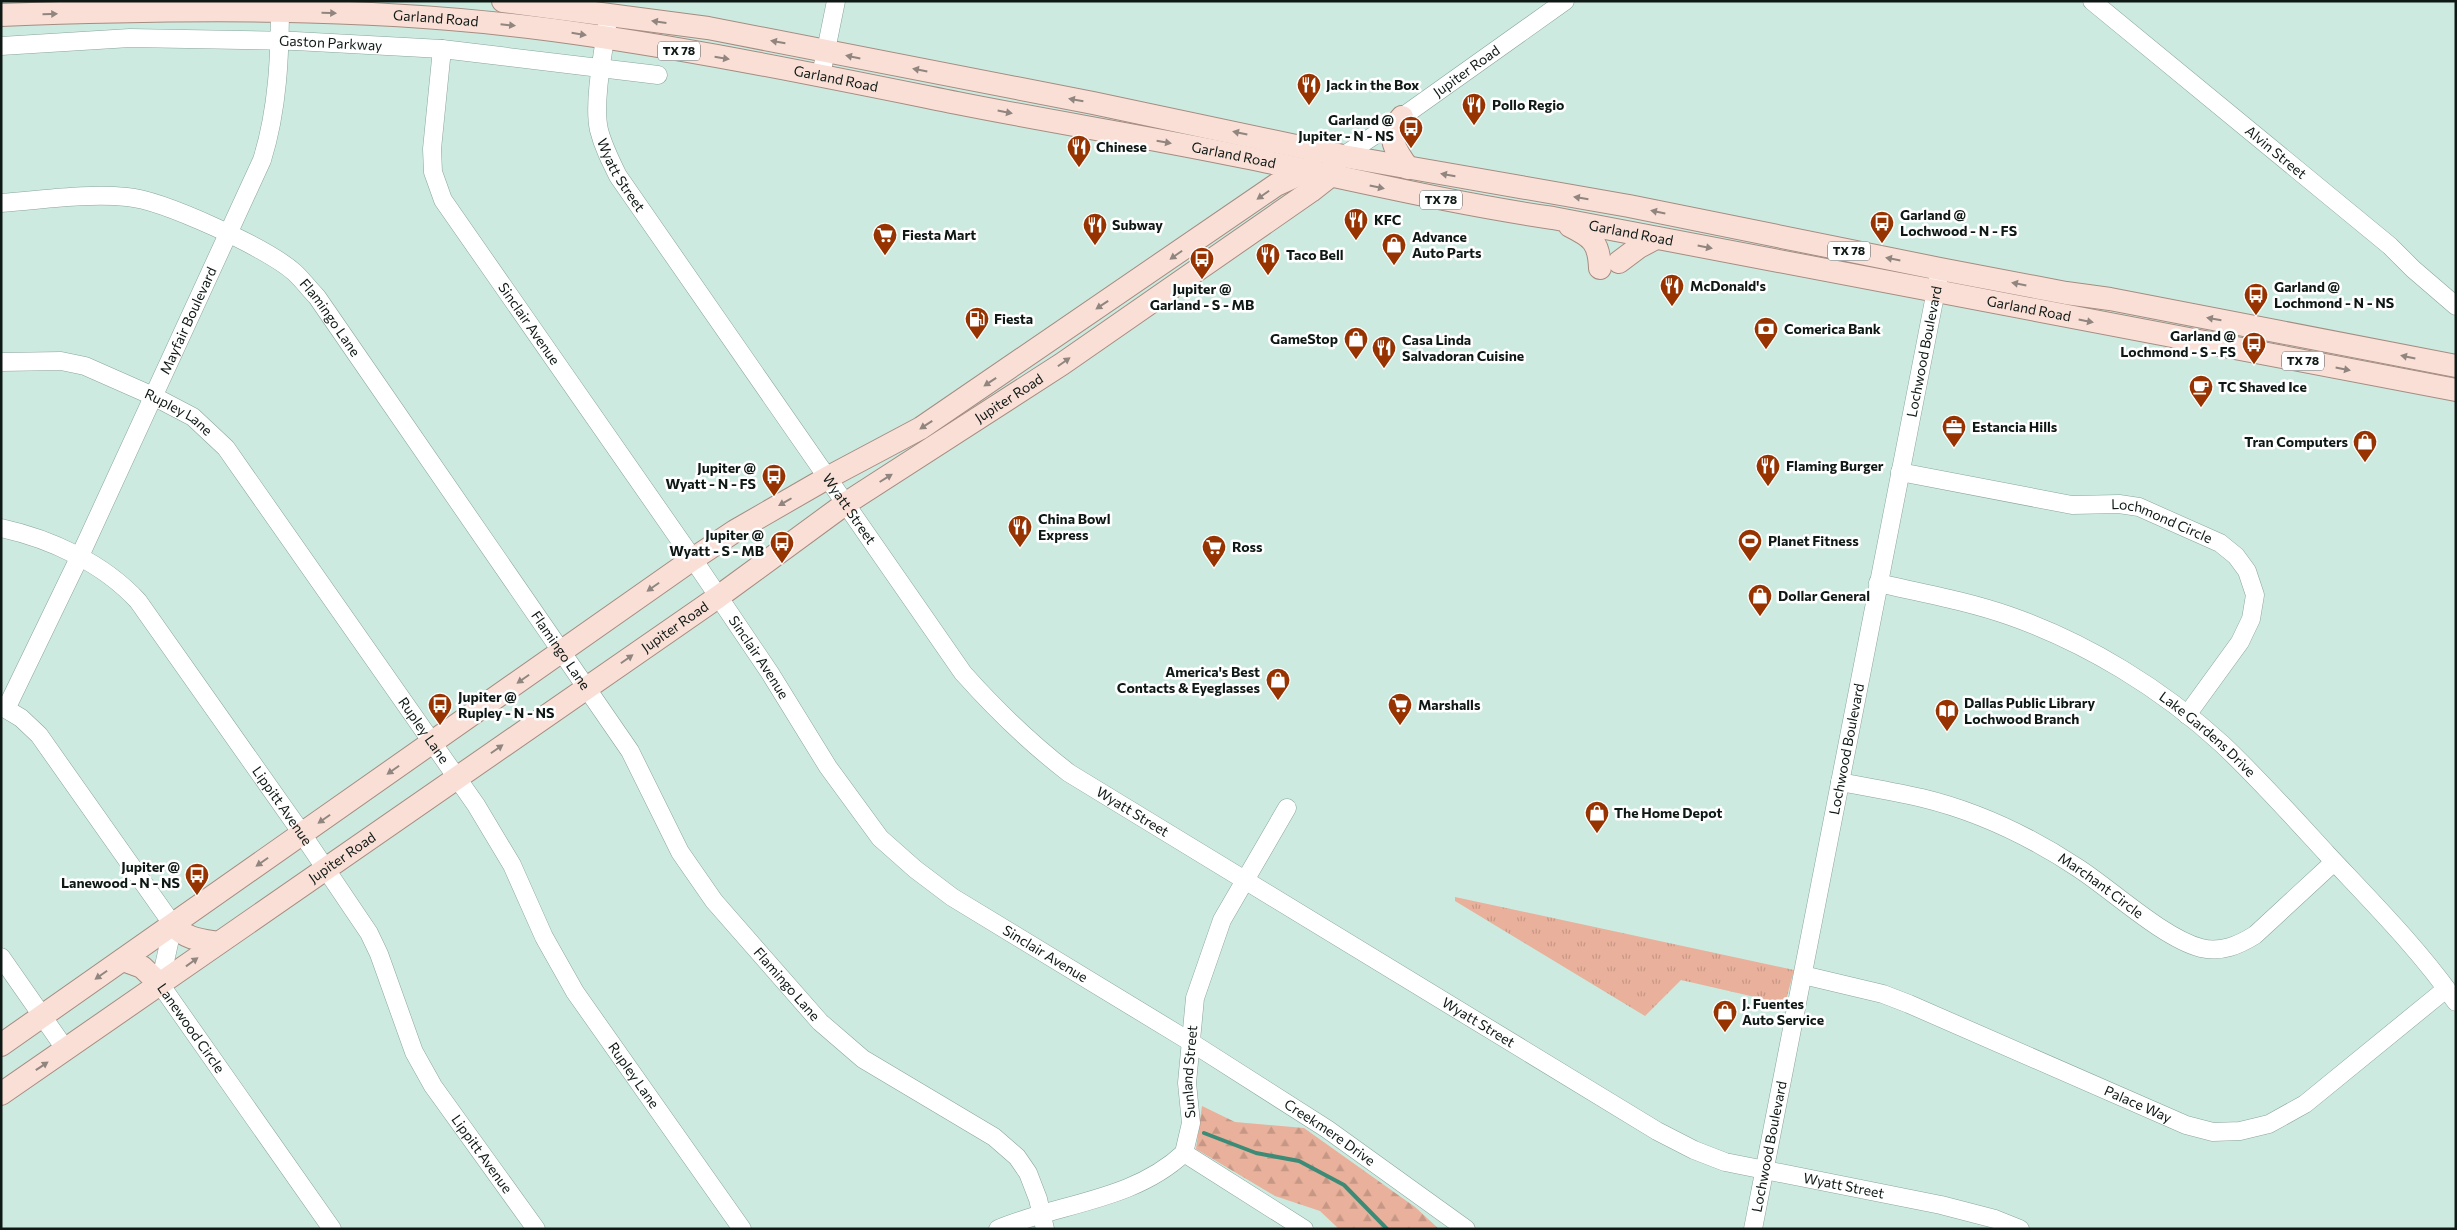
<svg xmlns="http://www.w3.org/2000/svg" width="2457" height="1230" font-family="Commissioner,sans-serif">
<defs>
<pattern id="grass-tufts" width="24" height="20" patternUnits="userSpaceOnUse" patternTransform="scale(1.25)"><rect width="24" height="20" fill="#e9b09b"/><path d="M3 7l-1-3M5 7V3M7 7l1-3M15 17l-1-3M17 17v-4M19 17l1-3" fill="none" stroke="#c79785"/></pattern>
<pattern id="forest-firs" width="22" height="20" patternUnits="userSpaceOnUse" patternTransform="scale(1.25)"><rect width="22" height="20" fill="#e9b09b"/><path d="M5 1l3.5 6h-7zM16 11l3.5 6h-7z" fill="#c79785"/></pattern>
</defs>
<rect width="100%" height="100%" fill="#cdeae0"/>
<path fill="url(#grass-tufts)" d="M 1455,897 L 1794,970 L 1785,1004 L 1681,980 L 1645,1016 L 1455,901 Z"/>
<path fill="url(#forest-firs)" d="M 1202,1106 L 1235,1122 L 1304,1128 L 1415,1207 L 1439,1229 L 1339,1229 L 1320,1211 L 1275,1196 L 1196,1149 Z"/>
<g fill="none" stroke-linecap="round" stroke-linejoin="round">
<path stroke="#3b8b76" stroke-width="4" d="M 1204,1133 L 1256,1153 L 1299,1161 L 1344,1185 L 1387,1229"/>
<defs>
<g id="minor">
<path id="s1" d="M 2092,1 L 2390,246 L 2413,269 L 2456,306"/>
<path id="s2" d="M 607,26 C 603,53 593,104 599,130 C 603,146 610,160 618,176 L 963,673 C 996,710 1030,743 1069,773 L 1657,1131 L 1694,1150 L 1725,1162 L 1941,1205 L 1995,1219 L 2020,1229"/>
<path id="s3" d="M 1,46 L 130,38 L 295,41 L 442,49 L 658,75"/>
<path id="s4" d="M 442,49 L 432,149 L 433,172 L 443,200 L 693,559 L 770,673 L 828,767 L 880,838 L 915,869 L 952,897 L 1189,1041 L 1327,1129 L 1466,1229"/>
<path d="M 821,75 L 836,1"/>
<path id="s5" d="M 1343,156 L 1402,117 L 1565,1"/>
<path id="s6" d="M 1,203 C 43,200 86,193 127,197 C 163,200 267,248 294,272 C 302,279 309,289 317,297 L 630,751 L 680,852 L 714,901 L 820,1022 L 863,1059 L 994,1137 L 1017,1157 L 1028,1173 L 1038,1199 L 1045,1229"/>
<path id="s7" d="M 1,362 L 61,361 L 85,366 L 153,396 L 193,417 L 226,448 L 476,805 L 512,865 L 544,937 L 575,992 L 742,1229"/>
<path id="s8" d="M 1900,472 L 2072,505 L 2119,504 L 2139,507 L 2220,543 L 2236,556 L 2247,571 L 2255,595 L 2251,619 L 2240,642 L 2187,715"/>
<path id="s9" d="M 1,528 C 51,539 103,563 138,601 L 296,825 L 369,933 L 379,954 L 414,1052 L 433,1086 L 536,1229"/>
<path id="s10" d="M 1878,583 C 1922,593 1967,601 2010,616 C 2087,643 2162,689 2222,744 C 2259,779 2293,817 2327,854 C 2371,901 2419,949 2456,1002"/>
<path id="s11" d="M 1,706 L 21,718 L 39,735 L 173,925 L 160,984 L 332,1229"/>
<path id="s12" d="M 6,709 L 79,558 L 262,160 C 278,109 280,55 280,1"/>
<path id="s13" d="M 1840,782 C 1867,787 1895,792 1922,798 C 1976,811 2031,837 2078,868 C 2112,890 2163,938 2201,948 C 2221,953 2239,945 2255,935 L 2334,862"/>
<path d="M 1,957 L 66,1050"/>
<path id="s14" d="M 1803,975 L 1883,994 L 1909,1004 L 2186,1125 L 2213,1132 L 2240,1131 L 2269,1124 L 2305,1104 L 2446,989"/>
<path d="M 1184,1153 L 1304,1229"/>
<path id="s15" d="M 998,1229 C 1059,1203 1133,1201 1184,1153 L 1191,1123 L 1187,1083 L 1195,998 L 1222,920 L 1287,808"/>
<path id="s16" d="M 1753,1229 L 1938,280"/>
</g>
<g id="major">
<path d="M 503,1 L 708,28 L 1093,103 L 1343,156 L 1629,206 L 1940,269 L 2066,293 L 2110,299 L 2456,366"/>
<path id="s17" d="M 1,15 C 185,8 370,6 553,30 C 688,48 823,76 957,103 C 1052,122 1148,137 1244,157 C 1347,178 1449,203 1553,218 L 2456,390"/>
<path d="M 1402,117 C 1385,136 1395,150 1408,168"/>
<path d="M 1570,226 C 1592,237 1599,242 1600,268"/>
<path d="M 1619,262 L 1639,247 L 1656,238"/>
<path d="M 173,925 C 186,939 200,940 218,943"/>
<path d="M 123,960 L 142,967 L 160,984"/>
<path d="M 1,1045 L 693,559 L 735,531 L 827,478 L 921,428 L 1276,185 L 1311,169"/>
<path id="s18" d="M 1,1094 L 718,597 L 845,504 L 1062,364 L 1311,191 L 1330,176 L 1335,169"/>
</g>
</defs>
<use href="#minor" stroke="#8aa59c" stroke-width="19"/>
<use href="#major" stroke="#a58c81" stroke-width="24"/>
<use href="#minor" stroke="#fff" stroke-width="18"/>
<use href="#major" stroke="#fadfd6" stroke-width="22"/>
</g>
<defs><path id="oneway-solid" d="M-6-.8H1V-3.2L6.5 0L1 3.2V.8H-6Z" transform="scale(1.25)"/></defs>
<g fill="#90857f">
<use href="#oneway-solid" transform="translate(329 13) rotate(2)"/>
<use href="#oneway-solid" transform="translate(50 14) rotate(-2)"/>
<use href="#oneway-solid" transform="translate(659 22) rotate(-172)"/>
<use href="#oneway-solid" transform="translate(508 25) rotate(6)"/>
<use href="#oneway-solid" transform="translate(579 34) rotate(9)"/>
<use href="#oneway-solid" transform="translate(778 42) rotate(-170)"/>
<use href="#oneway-solid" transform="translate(853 57) rotate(-168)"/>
<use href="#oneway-solid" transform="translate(722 58) rotate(9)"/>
<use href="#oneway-solid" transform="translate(920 70) rotate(-169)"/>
<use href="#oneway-solid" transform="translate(1076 100) rotate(-170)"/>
<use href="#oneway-solid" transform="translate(1005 112) rotate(11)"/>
<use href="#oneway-solid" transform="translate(1240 133) rotate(-168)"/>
<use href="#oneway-solid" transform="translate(1164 142) rotate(10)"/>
<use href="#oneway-solid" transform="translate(1448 175) rotate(-170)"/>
<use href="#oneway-solid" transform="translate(1377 187) rotate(12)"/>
<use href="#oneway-solid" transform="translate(1263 195) rotate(145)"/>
<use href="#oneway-solid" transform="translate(1581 198) rotate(-171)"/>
<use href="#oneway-solid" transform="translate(1658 212) rotate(-168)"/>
<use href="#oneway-solid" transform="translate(1705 247) rotate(11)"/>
<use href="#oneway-solid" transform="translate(1176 255) rotate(145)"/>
<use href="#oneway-solid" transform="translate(1893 259) rotate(-169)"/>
<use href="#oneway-solid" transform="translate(2019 284) rotate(-169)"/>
<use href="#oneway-solid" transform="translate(1102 305) rotate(146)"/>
<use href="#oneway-solid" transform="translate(2214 319) rotate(-170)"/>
<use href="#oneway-solid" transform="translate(2086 321) rotate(11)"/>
<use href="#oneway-solid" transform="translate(2408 357) rotate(-168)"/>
<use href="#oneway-solid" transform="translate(1064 362) rotate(-35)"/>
<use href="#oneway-solid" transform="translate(2343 369) rotate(11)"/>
<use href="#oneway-solid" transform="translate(990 382) rotate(146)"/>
<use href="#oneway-solid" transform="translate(926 425) rotate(147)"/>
<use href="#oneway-solid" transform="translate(886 478) rotate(-32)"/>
<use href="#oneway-solid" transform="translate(785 502) rotate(150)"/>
<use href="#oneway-solid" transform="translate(653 587) rotate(145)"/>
<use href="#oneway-solid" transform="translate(627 659) rotate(-35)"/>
<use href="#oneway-solid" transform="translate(523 679) rotate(145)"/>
<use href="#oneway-solid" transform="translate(497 749) rotate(-35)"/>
<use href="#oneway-solid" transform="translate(393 770) rotate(145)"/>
<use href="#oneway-solid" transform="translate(324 819) rotate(145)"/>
<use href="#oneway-solid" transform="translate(262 862) rotate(145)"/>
<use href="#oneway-solid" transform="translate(192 962) rotate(-36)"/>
<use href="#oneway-solid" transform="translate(101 975) rotate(145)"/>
<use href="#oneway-solid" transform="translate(42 1066) rotate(-34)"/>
</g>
<defs>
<symbol id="restaurant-pin" viewBox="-11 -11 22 30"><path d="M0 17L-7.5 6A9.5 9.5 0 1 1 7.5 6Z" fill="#973300" stroke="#fff"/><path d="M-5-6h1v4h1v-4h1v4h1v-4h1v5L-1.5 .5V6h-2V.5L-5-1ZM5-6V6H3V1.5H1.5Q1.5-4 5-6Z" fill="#fff"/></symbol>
<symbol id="bus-pin" viewBox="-11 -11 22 30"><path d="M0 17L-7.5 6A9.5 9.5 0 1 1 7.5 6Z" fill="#973300" stroke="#fff"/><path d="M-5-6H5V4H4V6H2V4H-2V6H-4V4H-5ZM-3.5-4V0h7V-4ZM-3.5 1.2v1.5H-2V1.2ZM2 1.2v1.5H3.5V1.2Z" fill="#fff"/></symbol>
<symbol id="supermarket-pin" viewBox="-11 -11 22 30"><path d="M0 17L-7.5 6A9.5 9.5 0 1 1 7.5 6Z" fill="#973300" stroke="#fff"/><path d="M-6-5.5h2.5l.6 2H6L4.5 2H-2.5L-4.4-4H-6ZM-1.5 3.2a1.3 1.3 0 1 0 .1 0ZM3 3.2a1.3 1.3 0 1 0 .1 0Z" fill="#fff"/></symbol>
<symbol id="shop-pin" viewBox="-11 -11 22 30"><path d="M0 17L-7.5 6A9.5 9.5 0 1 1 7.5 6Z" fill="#973300" stroke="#fff"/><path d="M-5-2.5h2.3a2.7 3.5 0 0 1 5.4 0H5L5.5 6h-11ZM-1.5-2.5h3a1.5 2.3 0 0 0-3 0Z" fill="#fff"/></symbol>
<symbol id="fuel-pin" viewBox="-11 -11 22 30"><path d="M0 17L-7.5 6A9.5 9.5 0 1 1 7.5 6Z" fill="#973300" stroke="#fff"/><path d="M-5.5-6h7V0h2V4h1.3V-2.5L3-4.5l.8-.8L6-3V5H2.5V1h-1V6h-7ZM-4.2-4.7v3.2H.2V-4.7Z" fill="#fff"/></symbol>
<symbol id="bank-pin" viewBox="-11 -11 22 30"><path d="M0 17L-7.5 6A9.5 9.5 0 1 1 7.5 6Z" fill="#973300" stroke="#fff"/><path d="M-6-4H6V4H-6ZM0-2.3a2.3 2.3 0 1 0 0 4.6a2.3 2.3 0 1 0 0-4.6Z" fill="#fff"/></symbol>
<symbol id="cafe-pin" viewBox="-11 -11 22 30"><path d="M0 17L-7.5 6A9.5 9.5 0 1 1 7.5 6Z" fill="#973300" stroke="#fff"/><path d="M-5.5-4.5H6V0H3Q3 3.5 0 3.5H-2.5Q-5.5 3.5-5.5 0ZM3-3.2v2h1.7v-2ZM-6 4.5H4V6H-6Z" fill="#fff"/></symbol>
<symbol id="office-pin" viewBox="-11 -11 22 30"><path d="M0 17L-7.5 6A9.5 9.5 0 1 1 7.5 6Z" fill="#973300" stroke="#fff"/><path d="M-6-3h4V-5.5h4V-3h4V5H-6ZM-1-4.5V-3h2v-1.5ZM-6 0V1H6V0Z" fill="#fff"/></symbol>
<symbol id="stadium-pin" viewBox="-11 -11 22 30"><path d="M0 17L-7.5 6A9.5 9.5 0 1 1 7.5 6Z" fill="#973300" stroke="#fff"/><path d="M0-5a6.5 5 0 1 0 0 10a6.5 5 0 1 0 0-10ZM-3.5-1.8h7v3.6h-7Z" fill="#fff"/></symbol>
<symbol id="library-pin" viewBox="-11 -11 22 30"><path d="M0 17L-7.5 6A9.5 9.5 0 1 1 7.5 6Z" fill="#973300" stroke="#fff"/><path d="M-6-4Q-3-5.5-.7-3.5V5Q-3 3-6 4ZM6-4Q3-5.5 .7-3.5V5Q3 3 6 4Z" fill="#fff"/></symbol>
</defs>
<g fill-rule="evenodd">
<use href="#restaurant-pin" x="1295" y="71" width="28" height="38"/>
<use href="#restaurant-pin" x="1460" y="91" width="28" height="38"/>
<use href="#bus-pin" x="1397" y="114" width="28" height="38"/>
<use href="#restaurant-pin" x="1065" y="133" width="28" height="38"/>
<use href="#restaurant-pin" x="1342" y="206" width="28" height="38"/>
<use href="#bus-pin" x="1868" y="209" width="28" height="38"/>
<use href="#restaurant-pin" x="1081" y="211" width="28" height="38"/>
<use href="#supermarket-pin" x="871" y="221" width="28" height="38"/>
<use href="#shop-pin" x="1380" y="231" width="28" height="38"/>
<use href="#restaurant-pin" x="1254" y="241" width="28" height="38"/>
<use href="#bus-pin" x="1188" y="245" width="28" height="38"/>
<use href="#restaurant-pin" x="1658" y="272" width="28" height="38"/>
<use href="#bus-pin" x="2242" y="281" width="28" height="38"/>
<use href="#fuel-pin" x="963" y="305" width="28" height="38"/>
<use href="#bank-pin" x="1752" y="315" width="28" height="38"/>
<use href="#shop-pin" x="1342" y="325" width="28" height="38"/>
<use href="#bus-pin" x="2240" y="330" width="28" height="38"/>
<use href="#restaurant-pin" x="1370" y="334" width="28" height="38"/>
<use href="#cafe-pin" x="2187" y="373" width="28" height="38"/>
<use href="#office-pin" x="1940" y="413" width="28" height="38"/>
<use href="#shop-pin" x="2351" y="428" width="28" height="38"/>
<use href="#restaurant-pin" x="1754" y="452" width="28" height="38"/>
<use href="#bus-pin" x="760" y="462" width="28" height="38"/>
<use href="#restaurant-pin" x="1006" y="513" width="28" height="38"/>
<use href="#stadium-pin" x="1736" y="527" width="28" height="38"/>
<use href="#bus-pin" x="768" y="529" width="28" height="38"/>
<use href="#supermarket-pin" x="1200" y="533" width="28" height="38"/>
<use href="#shop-pin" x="1746" y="582" width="28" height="38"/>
<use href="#shop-pin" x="1264" y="666" width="28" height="38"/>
<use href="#bus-pin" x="426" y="691" width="28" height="38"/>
<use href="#supermarket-pin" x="1386" y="691" width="28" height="38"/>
<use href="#library-pin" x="1933" y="697" width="28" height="38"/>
<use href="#shop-pin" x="1583" y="799" width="28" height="38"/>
<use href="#bus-pin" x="183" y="861" width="28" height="38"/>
<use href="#shop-pin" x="1711" y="998" width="28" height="38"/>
</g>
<g text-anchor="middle" stroke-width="5" stroke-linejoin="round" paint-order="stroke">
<g fill="#fff" stroke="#565d5b" stroke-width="1">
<rect x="658" y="41.5" width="42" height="19" rx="4"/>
<rect x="1420" y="190.5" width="42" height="19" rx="4"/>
<rect x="1828" y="241.5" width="42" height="19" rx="4"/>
<rect x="2282" y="351.5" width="42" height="19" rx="4"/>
</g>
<g font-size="12" font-weight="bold" fill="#0e1815">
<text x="679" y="55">TX 78</text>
<text x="1441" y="204">TX 78</text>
<text x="1849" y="255">TX 78</text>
<text x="2303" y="365">TX 78</text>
</g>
<g font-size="14" fill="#0e1815" stroke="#fff">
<text dy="5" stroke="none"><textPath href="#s17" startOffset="435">Garland Road</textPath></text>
<text dy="5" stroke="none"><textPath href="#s3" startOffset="330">Gaston Parkway</textPath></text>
<text dy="5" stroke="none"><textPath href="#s5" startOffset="150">Jupiter Road</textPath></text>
<text dy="5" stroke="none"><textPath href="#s17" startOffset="840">Garland Road</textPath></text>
<text dy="5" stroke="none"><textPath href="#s1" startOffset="238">Alvin Street</textPath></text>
<text dy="5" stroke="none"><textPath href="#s17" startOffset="1245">Garland Road</textPath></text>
<text dy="5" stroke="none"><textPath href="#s2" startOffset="155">Wyatt Street</textPath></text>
<text dy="5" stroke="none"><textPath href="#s17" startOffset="1650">Garland Road</textPath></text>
<text dy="5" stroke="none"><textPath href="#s17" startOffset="2055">Garland Road</textPath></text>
<text dy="5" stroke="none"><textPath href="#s6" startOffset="369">Flamingo Lane</textPath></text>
<text dy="5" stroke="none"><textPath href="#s12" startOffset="429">Mayfair Boulevard</textPath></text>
<text dy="5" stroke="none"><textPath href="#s4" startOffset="304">Sinclair Avenue</textPath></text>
<text dy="5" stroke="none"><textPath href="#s16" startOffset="894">Lochwood Boulevard</textPath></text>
<text dy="5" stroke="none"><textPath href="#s18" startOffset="1225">Jupiter Road</textPath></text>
<text dy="5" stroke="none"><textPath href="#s7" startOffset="189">Rupley Lane</textPath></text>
<text dy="5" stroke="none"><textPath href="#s2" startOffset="560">Wyatt Street</textPath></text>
<text dy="5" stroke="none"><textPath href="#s8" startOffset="268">Lochmond Circle</textPath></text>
<text dy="5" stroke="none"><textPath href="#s18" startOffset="820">Jupiter Road</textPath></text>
<text dy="5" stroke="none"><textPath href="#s6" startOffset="774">Flamingo Lane</textPath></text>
<text dy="5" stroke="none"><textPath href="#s4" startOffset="709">Sinclair Avenue</textPath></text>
<text dy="5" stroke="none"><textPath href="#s7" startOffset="594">Rupley Lane</textPath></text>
<text dy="5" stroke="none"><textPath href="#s10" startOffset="368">Lake Gardens Drive</textPath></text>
<text dy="5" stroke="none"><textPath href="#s16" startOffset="489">Lochwood Boulevard</textPath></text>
<text dy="5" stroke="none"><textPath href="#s9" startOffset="408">Lippitt Avenue</textPath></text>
<text dy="5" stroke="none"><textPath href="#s2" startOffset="980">Wyatt Street</textPath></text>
<text dy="5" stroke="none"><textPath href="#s18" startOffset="415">Jupiter Road</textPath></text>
<text dy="5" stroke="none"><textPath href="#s13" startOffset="284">Marchant Circle</textPath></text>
<text dy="5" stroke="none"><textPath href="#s4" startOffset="1129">Sinclair Avenue</textPath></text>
<text dy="5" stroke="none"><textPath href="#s6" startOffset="1179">Flamingo Lane</textPath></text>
<text dy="5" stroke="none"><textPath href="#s2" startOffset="1385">Wyatt Street</textPath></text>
<text dy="5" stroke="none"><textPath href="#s11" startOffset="395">Lanewood Circle</textPath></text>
<text dy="5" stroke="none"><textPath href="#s15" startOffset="285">Sunland Street</textPath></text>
<text dy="5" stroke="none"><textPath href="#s7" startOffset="999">Rupley Lane</textPath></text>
<text dy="5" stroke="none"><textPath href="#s14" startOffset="360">Palace Way</textPath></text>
<text dy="5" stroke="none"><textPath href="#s4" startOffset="1465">Creekmere Drive</textPath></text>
<text dy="5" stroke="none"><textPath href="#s16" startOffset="84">Lochwood Boulevard</textPath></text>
<text dy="5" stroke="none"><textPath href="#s9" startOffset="812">Lippitt Avenue</textPath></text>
<text dy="5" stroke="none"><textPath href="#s2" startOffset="1790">Wyatt Street</textPath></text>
</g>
<g font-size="14" font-weight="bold" fill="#0e1815" stroke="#fff" text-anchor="start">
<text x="1326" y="90">Jack in the Box</text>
<text x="1492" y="110">Pollo Regio</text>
<text x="1394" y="125" text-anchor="end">Garland @<tspan x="1394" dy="16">Jupiter - N - NS</tspan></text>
<text x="1096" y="152">Chinese</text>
<text x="1900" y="220">Garland @<tspan x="1900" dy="16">Lochwood - N - FS</tspan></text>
<text x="1374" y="225">KFC</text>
<text x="1112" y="230">Subway</text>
<text x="902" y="240">Fiesta Mart</text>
<text x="1412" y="242">Advance<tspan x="1412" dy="16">Auto Parts</tspan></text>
<text x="1286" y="260">Taco Bell</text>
<text x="1690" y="291">McDonald's</text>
<text x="2274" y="292">Garland @<tspan x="2274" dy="16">Lochmond - N - NS</tspan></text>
<text x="1202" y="294" text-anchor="middle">Jupiter @<tspan x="1202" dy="16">Garland - S - MB</tspan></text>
<text x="994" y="324">Fiesta</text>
<text x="1784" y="334">Comerica Bank</text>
<text x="2236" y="341" text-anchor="end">Garland @<tspan x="2236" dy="16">Lochmond - S - FS</tspan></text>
<text x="1338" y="344" text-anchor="end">GameStop</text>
<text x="1402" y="345">Casa Linda<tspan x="1402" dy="16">Salvadoran Cuisine</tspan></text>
<text x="2218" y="392">TC Shaved Ice</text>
<text x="1972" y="432">Estancia Hills</text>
<text x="2348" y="447" text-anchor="end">Tran Computers</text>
<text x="1786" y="471">Flaming Burger</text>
<text x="756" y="473" text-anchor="end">Jupiter @<tspan x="756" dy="16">Wyatt - N - FS</tspan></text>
<text x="1038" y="524">China Bowl<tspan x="1038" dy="16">Express</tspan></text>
<text x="764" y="540" text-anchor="end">Jupiter @<tspan x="764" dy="16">Wyatt - S - MB</tspan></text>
<text x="1768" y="546">Planet Fitness</text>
<text x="1232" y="552">Ross</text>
<text x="1778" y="601">Dollar General</text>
<text x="1260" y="677" text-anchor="end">America's Best<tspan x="1260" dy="16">Contacts &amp; Eyeglasses</tspan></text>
<text x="458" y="702">Jupiter @<tspan x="458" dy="16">Rupley - N - NS</tspan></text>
<text x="1964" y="708">Dallas Public Library<tspan x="1964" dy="16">Lochwood Branch</tspan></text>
<text x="1418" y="710">Marshalls</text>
<text x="1614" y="818">The Home Depot</text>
<text x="180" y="872" text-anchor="end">Jupiter @<tspan x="180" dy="16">Lanewood - N - NS</tspan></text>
<text x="1742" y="1009">J. Fuentes<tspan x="1742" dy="16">Auto Service</tspan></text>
</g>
</g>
<rect width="2457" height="1230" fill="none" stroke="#0e1815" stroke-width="5"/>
</svg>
